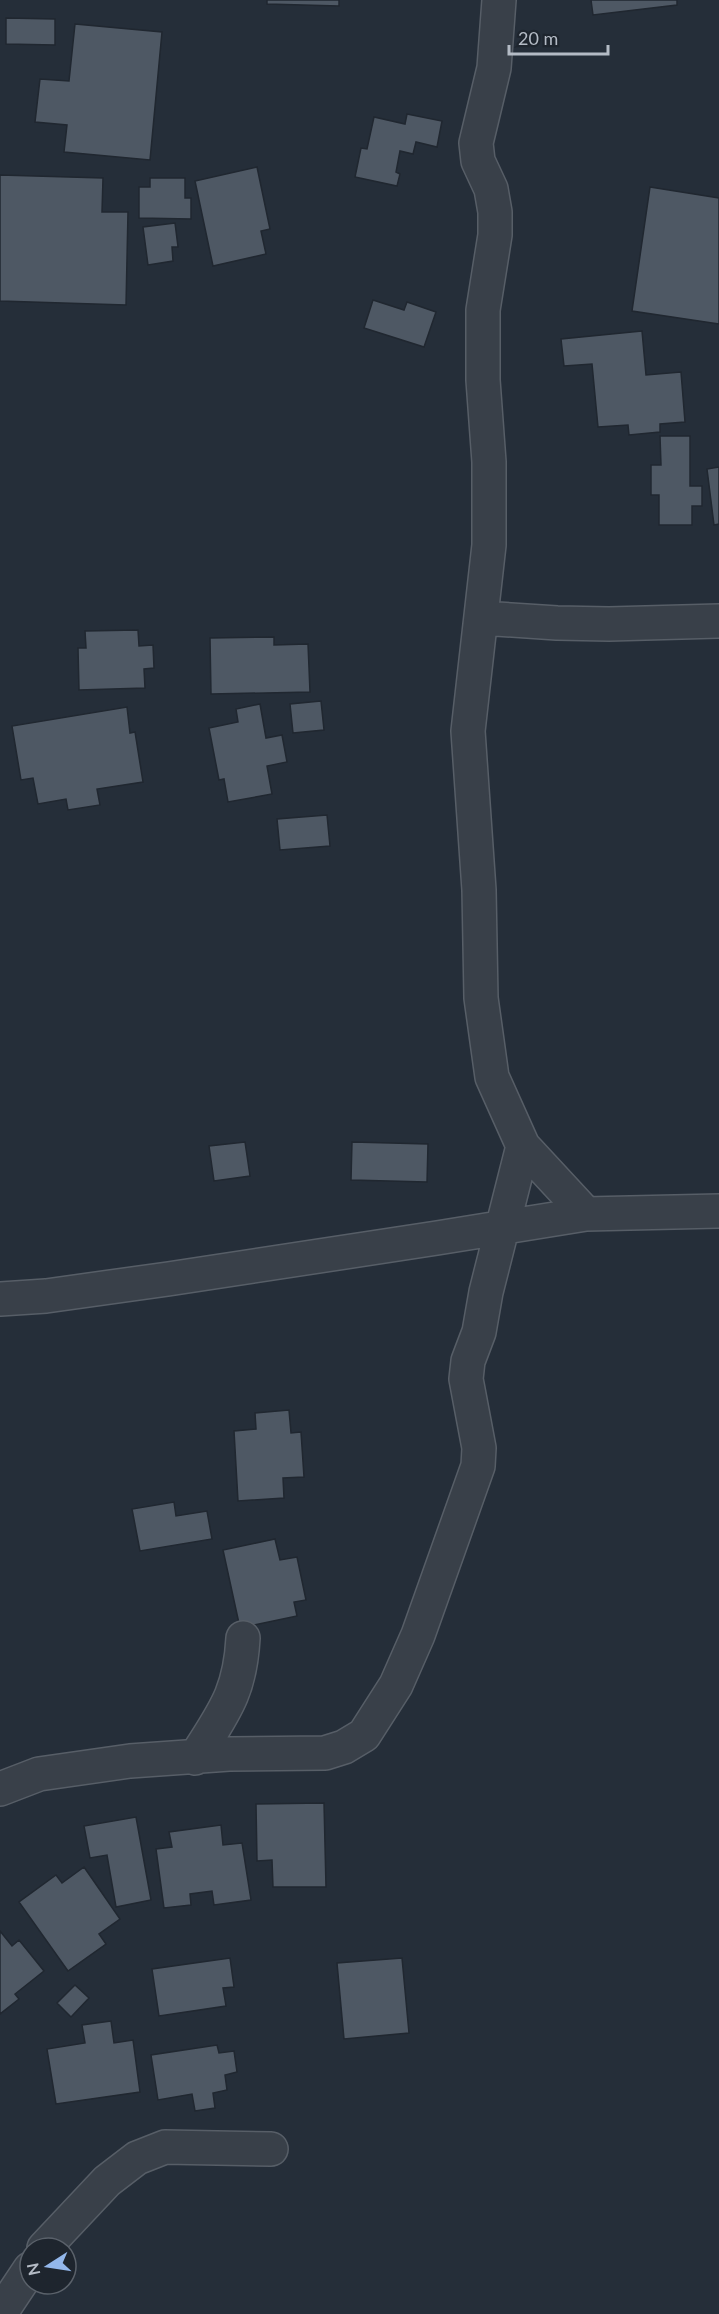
<svg xmlns="http://www.w3.org/2000/svg" width="719" height="2314" font-family="Lato,sans-serif">
<rect width="100%" height="100%" fill="#252e39"/>
<path fill="#4e5864" stroke="#202730" stroke-width="1.5" d="M 267,0 L 339,0 L 339,6 L 267,4 Z
M 591,0 L 677,0 L 677,5 L 593,15 Z
M 6,18 L 55,19 L 55,45 L 6,44 Z
M 75,24 L 162,32 L 150,160 L 64,152 L 67,125 L 35,122 L 40,79 L 69,81 Z
M 407,114 L 442,121 L 437,147 L 416,142 L 413,154 L 400,151 L 396,172 L 400,174 L 397,186 L 355,177 L 361,148 L 367,149 L 374,117 L 405,124 Z
M 257,167 L 270,229 L 261,231 L 266,254 L 213,266 L 195,181 Z
M 0,175 L 103,178 L 102,212 L 128,212 L 126,305 L 0,301 Z
M 150,178 L 185,178 L 185,198 L 191,198 L 191,219 L 139,218 L 139,187 L 150,187 Z
M 650,187 L 719,198 L 719,324 L 632,311 Z
M 175,223 L 178,247 L 172,247 L 173,261 L 148,265 L 143,227 Z
M 373,300 L 404,310 L 407,302 L 436,312 L 424,347 L 364,328 Z
M 642,331 L 646,375 L 681,372 L 685,422 L 660,424 L 660,432 L 629,435 L 628,425 L 598,427 L 592,364 L 564,366 L 561,339 Z
M 660,436 L 690,436 L 690,486 L 702,486 L 702,506 L 692,506 L 692,525 L 659,525 L 659,495 L 651,495 L 651,465 L 661,465 Z
M 719,467 L 719,524 L 714,525 L 707,469 Z
M 138,630 L 139,646 L 153,645 L 154,668 L 144,669 L 145,688 L 79,690 L 78,648 L 86,648 L 85,631 Z
M 274,637 L 274,645 L 308,644 L 310,692 L 211,694 L 210,638 Z
M 321,701 L 324,730 L 293,733 L 290,704 Z
M 260,704 L 266,738 L 282,735 L 287,762 L 267,766 L 272,794 L 228,802 L 224,779 L 219,780 L 209,728 L 238,722 L 236,709 Z
M 127,707 L 130,733 L 135,732 L 143,782 L 97,789 L 100,805 L 68,810 L 66,799 L 38,804 L 33,778 L 21,780 L 12,726 Z
M 327,815 L 330,846 L 280,850 L 277,819 Z
M 245,1142 L 250,1176 L 214,1181 L 209,1146 Z
M 352,1142 L 428,1144 L 427,1182 L 351,1180 Z
M 289,1410 L 291,1433 L 301,1432 L 304,1477 L 283,1478 L 284,1498 L 238,1501 L 234,1431 L 256,1429 L 255,1413 Z
M 174,1502 L 176,1516 L 207,1511 L 212,1539 L 140,1551 L 132,1509 Z
M 275,1539 L 280,1560 L 297,1557 L 306,1600 L 294,1602 L 297,1616 L 240,1628 L 223,1550 Z
M 324,1803 L 326,1887 L 273,1887 L 272,1860 L 257,1861 L 256,1804 Z
M 136,1817 L 151,1900 L 116,1907 L 107,1855 L 90,1858 L 84,1826 Z
M 221,1825 L 223,1845 L 242,1843 L 251,1900 L 214,1905 L 212,1891 L 190,1894 L 191,1905 L 164,1908 L 156,1849 L 172,1847 L 169,1832 Z
M 84,1867 L 120,1919 L 99,1934 L 106,1944 L 68,1971 L 19,1902 L 56,1875 L 62,1883 Z
M 0,1931 L 12,1946 L 19,1940 L 44,1971 L 15,1994 L 19,1999 L 0,2014 Z
M 230,1958 L 234,1987 L 223,1988 L 226,2006 L 159,2016 L 152,1969 Z
M 402,1958 L 409,2033 L 344,2039 L 337,1963 Z
M 75,1985 L 89,1998 L 71,2017 L 57,2003 Z
M 111,2021 L 114,2043 L 133,2040 L 140,2092 L 56,2104 L 47,2049 L 85,2043 L 82,2025 Z
M 217,2045 L 219,2053 L 234,2051 L 237,2072 L 225,2075 L 227,2090 L 213,2093 L 215,2108 L 195,2111 L 192,2094 L 158,2100 L 151,2055 Z"/>
<g fill="none" stroke-linecap="round" stroke-linejoin="round">
<defs>
<path id="minor" d="M 499,0 L 494,68 L 476,143 L 478,161 L 491,189 L 495,212 L 495,235 L 483,310 L 483,380 L 489,462 L 489,545 L 468,731 L 479,890 L 481,998 L 492,1077 L 523,1146 L 586,1214
M 481,618 L 557,623 L 609,624 L 719,621
M 0,1299 L 46,1296 L 168,1279 L 437,1238 L 586,1214 L 719,1211
M 195,1758 C 223,1713 240,1694 243,1638
M 0,1789 L 39,1774 L 130,1761 L 229,1754 L 325,1753 L 344,1747 L 364,1735 L 396,1685 L 418,1635 L 478,1466 L 479,1448 L 466,1379 L 468,1361 L 479,1332 L 486,1292 L 523,1146
M 44,2248 L 107,2181 L 137,2158 L 165,2147 L 271,2149
M 0,2314 L 30,2269"/>
</defs>
<use href="#minor" stroke="#575e67" stroke-width="36"/>
<use href="#minor" stroke="#394049" stroke-width="33"/>
</g>
<g transform="translate(48 2266) rotate(258)"><circle r="28" fill="#1e252e" stroke="#5a616a" stroke-width="1.5"/>
<path d="M0-4.5L10 22L0 15L-10 22Z" fill="#93b7eb"/>
<text y="-9" font-size="16" font-weight="bold" text-anchor="middle" fill="#b4bbc5">N</text>
</g>
<path d="M509 45v9h99v-9" fill="none" stroke="#b4bbc5" stroke-width="3"/>
<text x="518" y="45" font-size="18" fill="#b4bbc5" stroke="#1e252e" stroke-width="4.5" paint-order="stroke">20 m</text>
</svg>
